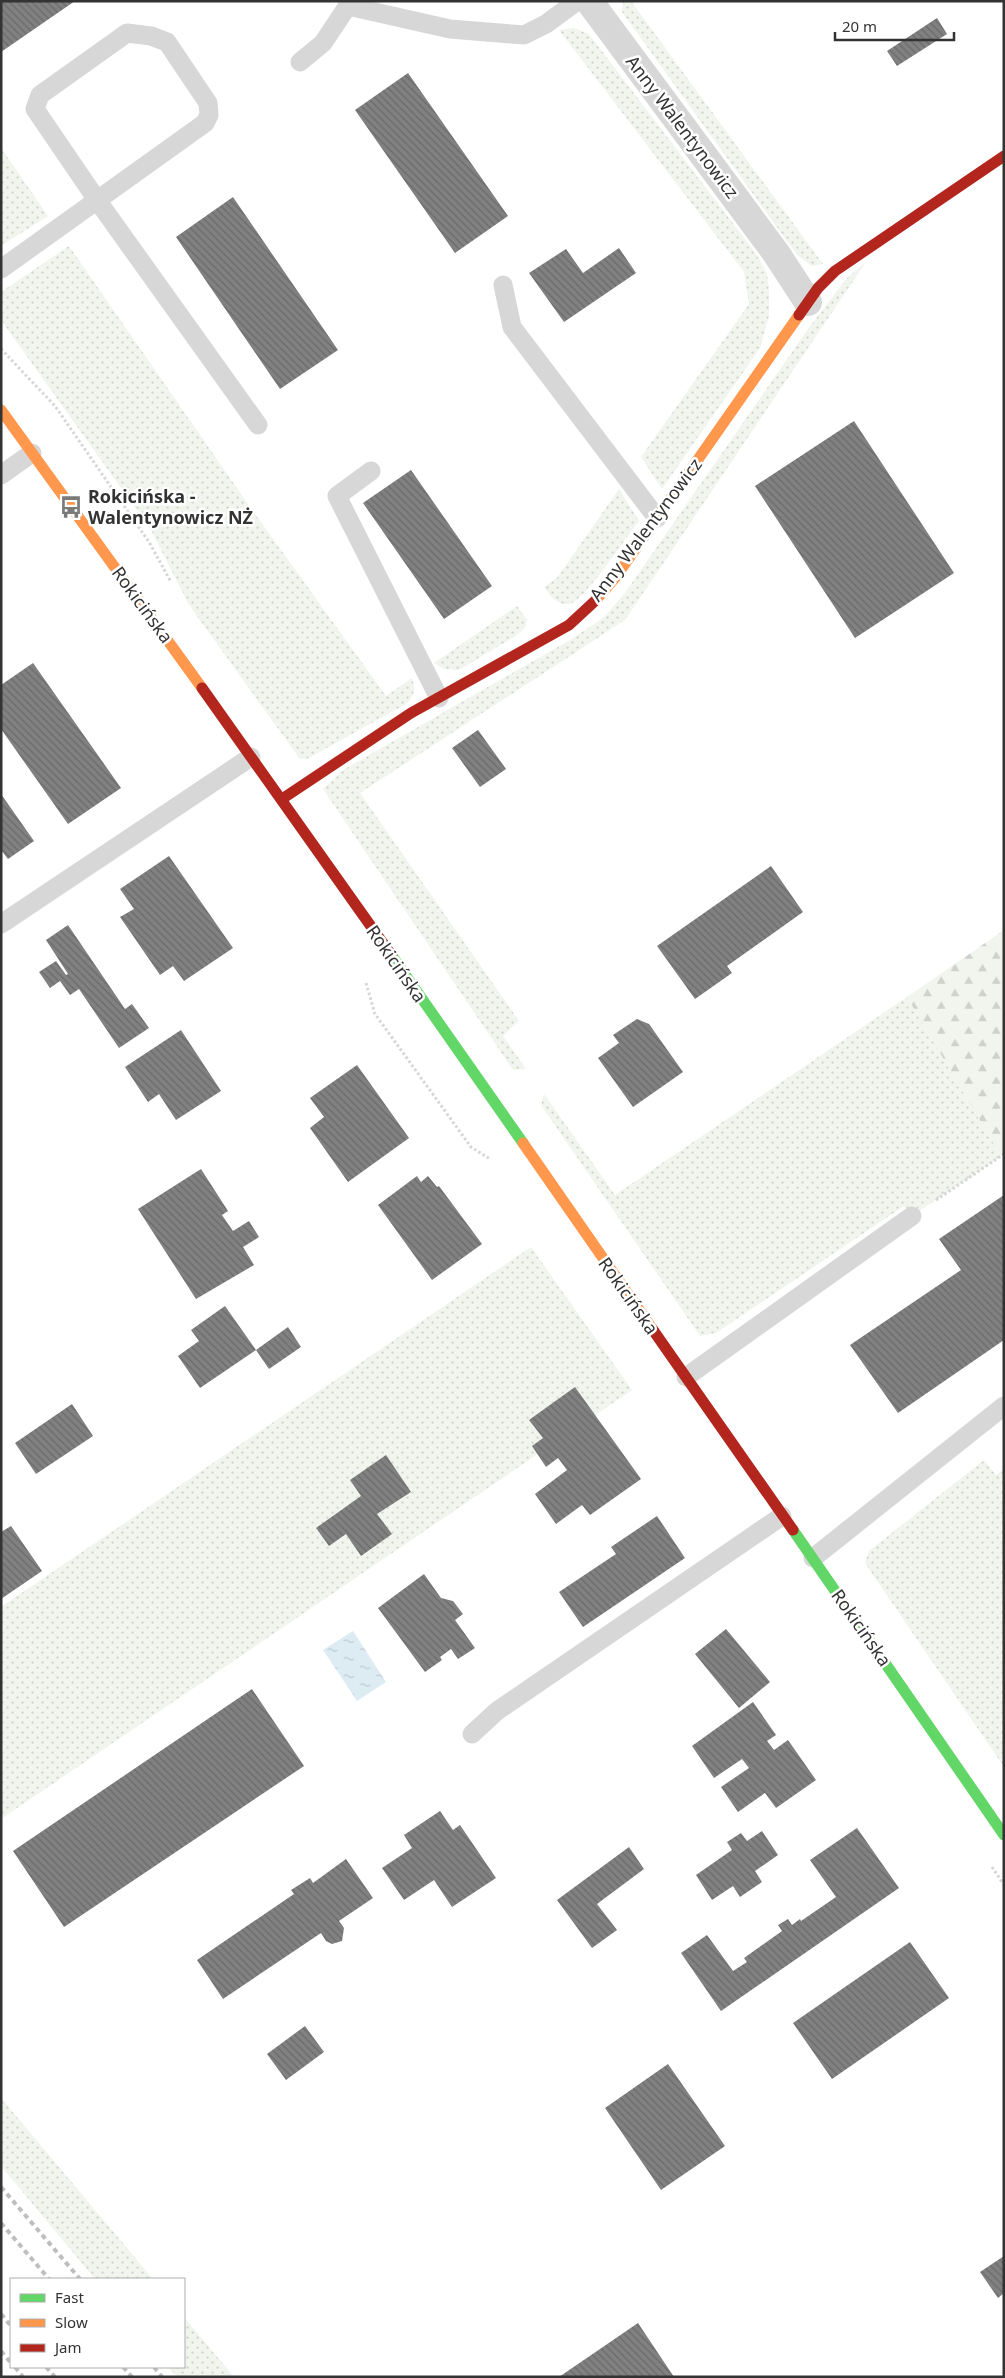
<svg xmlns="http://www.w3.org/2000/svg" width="1005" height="2378" font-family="'Noto Sans',sans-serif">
<defs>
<pattern id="grass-dots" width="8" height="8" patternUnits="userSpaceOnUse" patternTransform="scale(1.25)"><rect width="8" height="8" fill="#f1f5ed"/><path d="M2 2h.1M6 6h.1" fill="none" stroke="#cfd2cc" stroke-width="1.8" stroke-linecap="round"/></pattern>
<pattern id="forest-firs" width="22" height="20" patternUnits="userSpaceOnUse" patternTransform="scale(1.25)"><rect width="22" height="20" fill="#f1f5ed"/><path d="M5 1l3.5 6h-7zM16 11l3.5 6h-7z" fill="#cfd2cc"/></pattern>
<pattern id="water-ripples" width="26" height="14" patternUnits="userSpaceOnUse" patternTransform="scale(1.25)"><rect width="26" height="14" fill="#ddebf3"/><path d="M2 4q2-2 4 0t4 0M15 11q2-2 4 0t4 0" fill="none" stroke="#becad1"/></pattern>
<pattern id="building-back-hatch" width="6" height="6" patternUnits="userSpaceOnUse" patternTransform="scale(1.25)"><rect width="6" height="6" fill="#818181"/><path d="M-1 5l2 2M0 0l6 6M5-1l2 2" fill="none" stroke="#6a6a6a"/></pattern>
</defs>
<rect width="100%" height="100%" fill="#fff"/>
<path fill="url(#grass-dots)" d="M 623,1 L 631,1 L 823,264 L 812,266 L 797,255 L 622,12 Z
M 574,28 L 589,34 L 757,255 L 767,274 L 769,290 L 769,316 L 760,348 L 662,489 L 641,457 L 749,304 L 744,272 L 559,30 Z
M 1,148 L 48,216 L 1,246 Z
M 69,246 L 250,507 L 386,696 L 412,678 C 416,690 415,695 406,704 L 307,759 L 300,759 L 189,605 L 151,530 L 1,320 L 1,292 Z
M 866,262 L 625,620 L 360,793 L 519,1021 L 503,1036 L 526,1069 L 513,1070 L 323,789 L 343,770 L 570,640 L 603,618 L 625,593 L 808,329 L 847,278 Z
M 619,489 L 639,521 C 626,537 588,596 572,603 C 560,608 550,596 544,587 L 557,578 Z
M 517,606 L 527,620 L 525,628 L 517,635 L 459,670 L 444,669 L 434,663 Z
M 907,997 L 1001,1156 L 912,1216 L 904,1206 L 716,1333 L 700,1336 L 541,1105 L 544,1094 L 615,1195 Z
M 531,1247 L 632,1390 L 1,1819 L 1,1607 Z
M 984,1460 L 996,1475 L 1004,1469 L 1004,1767 L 865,1563 L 869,1551 Z
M 1,2098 L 153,2279 L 95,2279 L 1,2166 Z
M 184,2317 L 234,2377 L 177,2377 L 168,2367 L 184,2367 Z"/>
<path fill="url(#forest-firs)" d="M 1004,930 L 1004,1154 L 1001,1156 L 907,997 Z"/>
<path fill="url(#water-ripples)" d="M 353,1631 L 386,1682 L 357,1701 L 323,1650 Z"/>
<path fill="url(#building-back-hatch)" d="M 1,1 L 75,1 L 1,52 Z
M 937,18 L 947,34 L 897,66 L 887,51 Z
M 408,73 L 508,216 L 455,253 L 355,110 Z
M 233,197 L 338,350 L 280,389 L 176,237 Z
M 619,248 L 636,273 L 564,322 L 529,273 L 566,249 L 583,273 Z
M 854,421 L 954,573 L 855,638 L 755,486 Z
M 411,470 L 492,586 L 444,619 L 363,503 Z
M 33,663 L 121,788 L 68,824 L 1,729 L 1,685 Z
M 478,730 L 506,769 L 480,787 L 452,748 Z
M 1,794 L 34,841 L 8,859 L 1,850 Z
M 169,856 L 233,948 L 184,981 L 173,966 L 160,975 L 120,917 L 134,909 L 120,889 Z
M 771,866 L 803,912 L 727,966 L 732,973 L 695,999 L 657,946 Z
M 68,925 L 125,1009 L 132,1004 L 149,1028 L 119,1048 L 79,989 L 70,995 L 60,981 L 50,988 L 39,972 L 56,961 L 66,975 L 68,974 L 46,940 Z
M 637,1019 L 649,1024 L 683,1072 L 633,1107 L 598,1058 L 619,1043 L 613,1035 Z
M 181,1030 L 221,1091 L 176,1120 L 159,1094 L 148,1102 L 125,1067 Z
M 357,1065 L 409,1138 L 348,1182 L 310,1128 L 324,1117 L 310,1098 Z
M 201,1169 L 228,1211 L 222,1215 L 233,1231 L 249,1221 L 259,1237 L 243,1247 L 254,1265 L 196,1299 L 138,1209 Z
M 417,1176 L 421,1182 L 428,1176 L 437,1187 L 439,1186 L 482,1244 L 432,1280 L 378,1205 Z
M 1004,1195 L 1004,1340 L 898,1413 L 850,1345 L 961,1270 L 939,1239 Z
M 225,1306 L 256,1350 L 200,1388 L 178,1356 L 199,1341 L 191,1330 Z
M 288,1327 L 301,1347 L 269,1369 L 256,1350 Z
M 575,1387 L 641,1479 L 590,1515 L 582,1505 L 556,1524 L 535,1494 L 567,1470 L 558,1458 L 546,1467 L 532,1446 L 543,1438 L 529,1420 Z
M 72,1404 L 93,1436 L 36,1474 L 15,1443 Z
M 386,1455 L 411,1492 L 377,1514 L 392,1534 L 361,1556 L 346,1534 L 329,1546 L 316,1528 L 361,1496 L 350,1480 Z
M 657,1516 L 685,1558 L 583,1627 L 559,1592 L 616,1554 L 611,1547 Z
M 11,1526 L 42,1571 L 1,1599 L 1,1532 Z
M 424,1574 L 441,1598 L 453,1601 L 463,1614 L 455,1620 L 475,1648 L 458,1659 L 451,1649 L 440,1657 L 442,1660 L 425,1672 L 378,1608 Z
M 726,1629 L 770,1682 L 739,1708 L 695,1654 Z
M 252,1689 L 304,1766 L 64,1927 L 13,1851 Z
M 753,1702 L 776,1735 L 767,1741 L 774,1750 L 788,1740 L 816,1780 L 776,1808 L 765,1793 L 738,1812 L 721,1787 L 749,1768 L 742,1759 L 714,1778 L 692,1746 Z
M 440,1811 L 453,1830 L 460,1825 L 496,1878 L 452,1907 L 434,1880 L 404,1900 L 382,1868 L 412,1848 L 404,1835 Z
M 857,1828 L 899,1888 L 721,2011 L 681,1953 L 707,1935 L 733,1971 L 747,1962 L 744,1958 L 782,1931 L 778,1925 L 788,1919 L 792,1925 L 800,1919 L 801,1921 L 836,1897 L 810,1860 Z
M 762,1831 L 778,1855 L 755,1871 L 762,1882 L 740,1897 L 733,1886 L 712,1900 L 696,1875 L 732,1850 L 727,1842 L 741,1833 L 747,1841 Z
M 629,1847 L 644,1869 L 597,1904 L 617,1930 L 592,1948 L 557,1900 Z
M 346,1859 L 373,1898 L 339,1921 L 344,1928 L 342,1941 L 332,1944 L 326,1941 L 321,1933 L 223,1999 L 197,1960 L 294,1894 L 291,1890 L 310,1878 L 313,1883 Z
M 910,1942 L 949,1998 L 832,2079 L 793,2023 Z
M 305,2026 L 324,2052 L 286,2080 L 267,2054 Z
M 668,2064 L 725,2146 L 661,2190 L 605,2108 Z
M 1004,2256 L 1004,2293 L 998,2298 L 980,2272 Z
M 638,2323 L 674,2377 L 559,2377 Z"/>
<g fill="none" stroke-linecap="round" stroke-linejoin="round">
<path stroke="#d6d6d6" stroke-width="3" stroke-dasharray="2.5 2.5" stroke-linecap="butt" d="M 1,349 L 55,406 L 149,542 L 171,582
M 366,983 L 375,1014 L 471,1147 L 490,1159
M 936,1200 L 1004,1154
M 992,1867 L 1004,1885"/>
<path stroke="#d7d7d7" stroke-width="19" d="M 348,6 L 450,29 L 524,35 L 546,24 L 577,1
M 300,62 L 323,43 L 351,1
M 1,269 L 205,123 L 209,115 L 208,103 L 167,42 L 151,36 L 127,33 L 40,95 L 35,109 L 97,200 L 258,425
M 503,285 L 512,327 L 657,518
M 371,471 L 337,496 L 439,698
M 1,475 L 32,453
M 1,924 L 251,757
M 686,1377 L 912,1216
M 813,1558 L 1004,1406
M 472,1734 L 497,1711 L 782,1516"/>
<path stroke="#d7d7d7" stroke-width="28" d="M 589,1 L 776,253 L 808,302"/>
<path stroke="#63d668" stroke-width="11" d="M 392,956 L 523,1143
M 793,1530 L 1004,1835"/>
<path stroke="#ff974d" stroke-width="11" d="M 1,410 L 202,688
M 596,600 L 615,578 L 799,315
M 523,1143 L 653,1330"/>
<path stroke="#b3261e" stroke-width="11" d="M 799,315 L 818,288 L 835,271 L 1004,156
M 202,688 L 392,956
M 282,799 L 411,713 L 569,625 L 596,600
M 653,1330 L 793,1530"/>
<path stroke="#bebebe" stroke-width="4" stroke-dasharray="5 4" stroke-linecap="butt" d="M 1,2187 L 80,2279
M 1,2223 L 49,2279
M 1,2314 L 11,2326
M 1,2351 L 11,2363
M 15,2367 L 23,2377
M 46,2367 L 55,2377
M 123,2367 L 132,2377
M 154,2367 L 162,2377"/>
</g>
<defs>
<symbol id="bus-bare" viewBox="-9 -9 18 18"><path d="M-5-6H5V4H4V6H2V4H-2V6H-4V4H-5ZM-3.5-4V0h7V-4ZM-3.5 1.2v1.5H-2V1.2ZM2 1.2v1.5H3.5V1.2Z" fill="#7a7a7a" stroke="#fff" stroke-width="2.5" paint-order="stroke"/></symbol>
</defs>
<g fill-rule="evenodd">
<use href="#bus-bare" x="55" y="491" width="32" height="32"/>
</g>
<g text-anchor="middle" stroke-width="5" stroke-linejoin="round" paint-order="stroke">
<g font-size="18" fill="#333" stroke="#fff">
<text transform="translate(682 127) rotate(53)" y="6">Anny Walentynowicz</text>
<text transform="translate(646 530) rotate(-53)" y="6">Anny Walentynowicz</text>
<text transform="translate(142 605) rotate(54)" y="6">Rokicińska</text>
<text transform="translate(396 964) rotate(55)" y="6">Rokicińska</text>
<text transform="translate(628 1296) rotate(55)" y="6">Rokicińska</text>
<text transform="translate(861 1628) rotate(55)" y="6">Rokicińska</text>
</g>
<g font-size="18" font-weight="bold" fill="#333" stroke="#fff" text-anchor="start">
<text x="88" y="503">Rokicińska -<tspan x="88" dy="21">Walentynowicz NŻ</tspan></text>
</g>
</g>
<rect width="1005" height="2378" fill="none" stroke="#333333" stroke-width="5"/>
<rect x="10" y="2278" width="175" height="90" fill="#ffffff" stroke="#adadad"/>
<rect x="20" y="2294" width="25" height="8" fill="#63d668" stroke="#adadad"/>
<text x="55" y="2303" font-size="15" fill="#333333">Fast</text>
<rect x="20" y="2319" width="25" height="8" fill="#ff974d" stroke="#adadad"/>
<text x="55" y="2328" font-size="15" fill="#333333">Slow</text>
<rect x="20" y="2344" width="25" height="8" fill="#b3261e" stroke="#adadad"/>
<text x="55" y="2353" font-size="15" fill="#333333">Jam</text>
<path d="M835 32v8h119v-8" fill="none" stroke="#333333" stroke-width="2.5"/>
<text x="842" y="32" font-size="15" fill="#333333" stroke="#ffffff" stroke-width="4" paint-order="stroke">20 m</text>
</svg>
